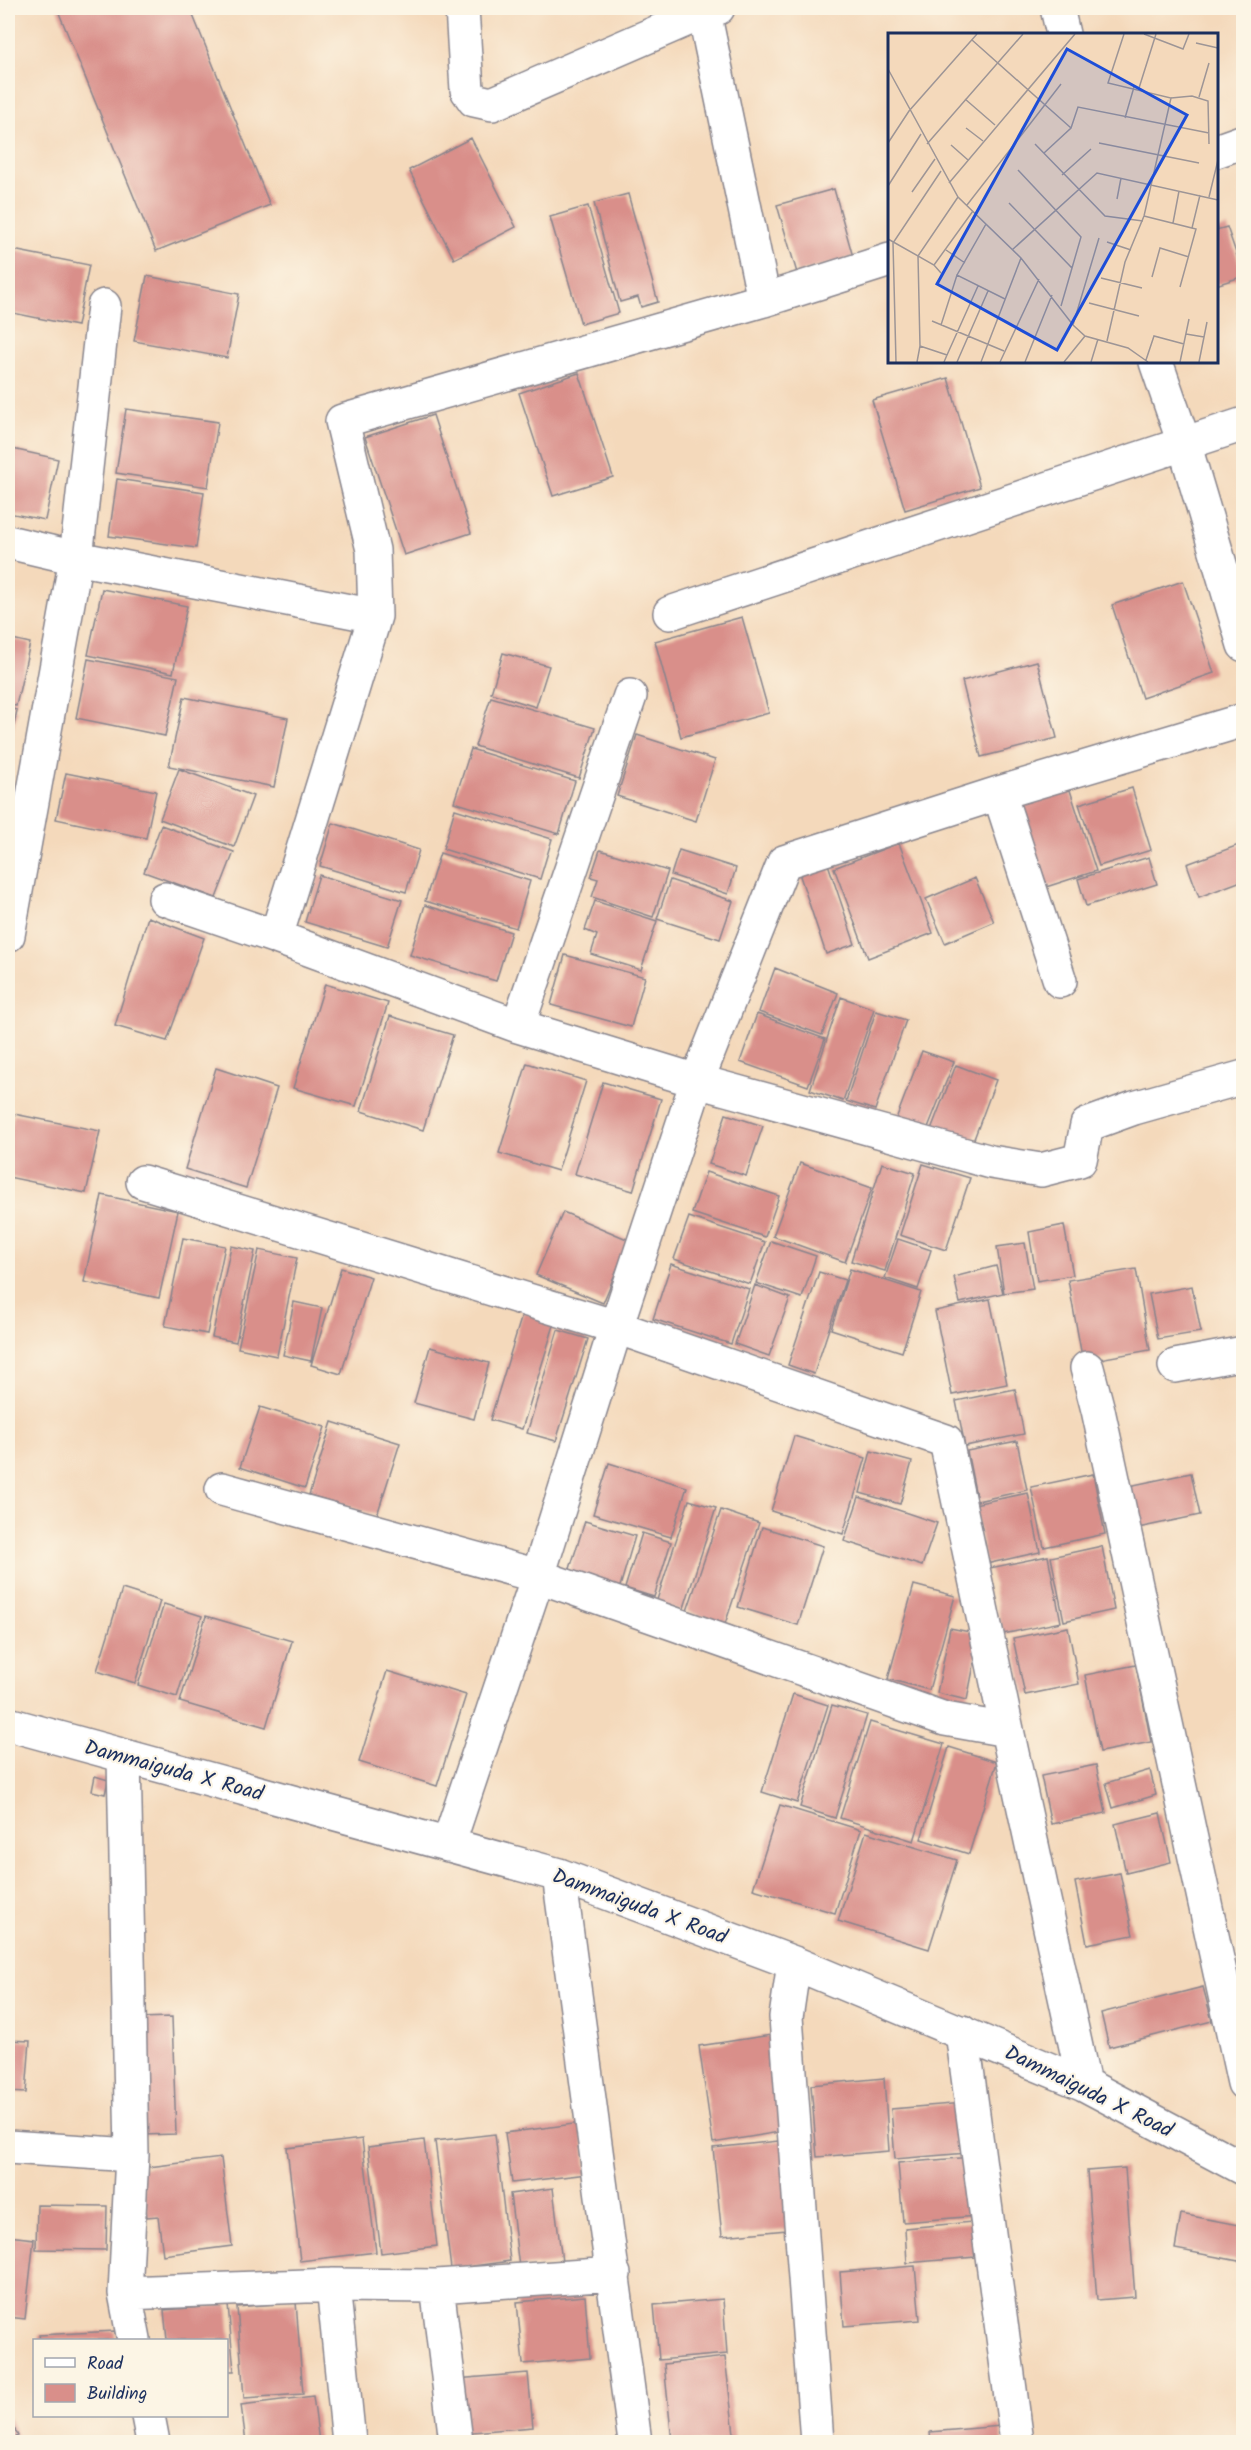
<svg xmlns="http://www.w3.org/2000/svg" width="1251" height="2450" font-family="Kalam,sans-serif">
<rect width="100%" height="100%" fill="#fcf5e5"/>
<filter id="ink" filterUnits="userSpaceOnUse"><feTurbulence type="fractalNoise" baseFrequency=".0167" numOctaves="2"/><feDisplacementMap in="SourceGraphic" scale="12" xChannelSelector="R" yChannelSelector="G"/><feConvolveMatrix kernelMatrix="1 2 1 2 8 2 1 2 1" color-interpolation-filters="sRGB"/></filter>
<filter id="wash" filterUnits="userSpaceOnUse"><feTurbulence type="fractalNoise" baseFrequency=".008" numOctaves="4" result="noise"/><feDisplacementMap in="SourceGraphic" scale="24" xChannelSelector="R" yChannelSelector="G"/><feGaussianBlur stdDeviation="1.35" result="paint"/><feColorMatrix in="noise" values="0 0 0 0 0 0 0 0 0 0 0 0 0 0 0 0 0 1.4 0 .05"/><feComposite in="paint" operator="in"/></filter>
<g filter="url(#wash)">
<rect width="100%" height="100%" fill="#f4d9bb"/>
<g id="blocks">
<path fill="#d98f8a" d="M 57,8 L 190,8 L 270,205 L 156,251 Z
M 471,138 L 516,227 L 454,259 L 409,170 Z
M 834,189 L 853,257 L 797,273 L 777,205 Z
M 628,194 L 658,302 L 641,307 L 638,297 L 620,302 L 594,203 Z
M 588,206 L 619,313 L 581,324 L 550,217 Z
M 1227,227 L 1244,276 L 1216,285 L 1216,230 Z
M 8,249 L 89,265 L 77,326 L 8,312 Z
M 147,276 L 239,294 L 227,358 L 134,341 Z
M 579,373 L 613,477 L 553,496 L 519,393 Z
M 948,378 L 980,487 L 905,510 L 872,400 Z
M 126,409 L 218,422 L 208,487 L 116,473 Z
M 433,415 L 471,533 L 404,555 L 365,437 Z
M 8,448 L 58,459 L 45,520 L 8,513 Z
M 117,479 L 204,492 L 196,548 L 109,536 Z
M 1183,581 L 1214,673 L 1142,698 L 1112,605 Z
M 102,589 L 187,606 L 173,673 L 88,655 Z
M 742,617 L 769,713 L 681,737 L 655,641 Z
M 8,638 L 30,643 L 16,706 L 8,704 Z
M 503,653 L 549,666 L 536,707 L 491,693 Z
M 88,659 L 178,677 L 165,736 L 76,718 Z
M 1037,661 L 1057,738 L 981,757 L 962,681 Z
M 184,697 L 288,718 L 274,787 L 169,766 Z
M 491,697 L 595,728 L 579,778 L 475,746 Z
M 8,708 L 17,710 L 9,750 L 8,750 Z
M 637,735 L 715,760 L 696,821 L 617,796 Z
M 471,749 L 575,781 L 559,834 L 454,802 Z
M 179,769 L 253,796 L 234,847 L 160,819 Z
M 66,773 L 156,791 L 146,838 L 56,819 Z
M 1069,787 L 1096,871 L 1046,887 L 1018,803 Z
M 1132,788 L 1151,850 L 1099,866 L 1079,804 Z
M 455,809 L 552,839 L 540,879 L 443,849 Z
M 333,823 L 419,850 L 406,892 L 320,866 Z
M 161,825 L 234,852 L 216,898 L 144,872 Z
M 899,843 L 933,933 L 868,958 L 834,868 Z
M 1244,843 L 1244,880 L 1199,897 L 1187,864 Z
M 600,850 L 668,871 L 653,917 L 592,897 L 598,879 L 591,877 Z
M 679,850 L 736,868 L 728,894 L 671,875 Z
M 440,853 L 530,881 L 516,928 L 425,901 Z
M 1149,857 L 1157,884 L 1086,906 L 1078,879 Z
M 826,858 L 855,944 L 826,954 L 797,867 Z
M 319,875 L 402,900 L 387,947 L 305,922 Z
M 975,878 L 994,922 L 945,943 L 926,899 Z
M 670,880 L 733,901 L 720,939 L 657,919 Z
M 595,901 L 657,921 L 641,970 L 591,954 L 597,935 L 585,930 Z
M 425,905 L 511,932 L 496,981 L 410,955 Z
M 148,917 L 204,938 L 167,1041 L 115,1026 Z
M 565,955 L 645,977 L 631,1027 L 551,1005 Z
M 775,968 L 838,993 L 822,1035 L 759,1012 Z
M 325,984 L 388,1003 L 356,1106 L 293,1088 Z
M 841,997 L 874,1009 L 843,1101 L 810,1090 Z
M 876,1011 L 906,1020 L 875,1110 L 846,1101 Z
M 757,1014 L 825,1039 L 808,1086 L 740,1062 Z
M 390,1016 L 453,1035 L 423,1130 L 361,1111 Z
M 922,1051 L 954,1062 L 927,1130 L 896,1119 Z
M 527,1063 L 586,1081 L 558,1171 L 499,1153 Z
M 956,1065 L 996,1080 L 971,1147 L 930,1132 Z
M 216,1068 L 277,1088 L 246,1188 L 185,1169 Z
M 603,1082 L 661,1099 L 633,1191 L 575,1174 Z
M 14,1114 L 100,1131 L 86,1193 L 8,1177 L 8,1142 Z
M 726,1114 L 763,1126 L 746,1176 L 709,1164 Z
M 800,1163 L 872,1188 L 845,1262 L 773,1236 Z
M 882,1163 L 915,1173 L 885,1271 L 851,1261 Z
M 923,1164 L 970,1178 L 946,1250 L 900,1235 Z
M 706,1172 L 779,1196 L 765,1237 L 692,1213 Z
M 102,1195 L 178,1211 L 159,1298 L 84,1282 Z
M 563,1212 L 629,1240 L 603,1303 L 536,1275 Z
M 689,1217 L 765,1242 L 750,1284 L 674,1259 Z
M 1244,1221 L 1244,1246 L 1242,1246 L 1238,1222 Z
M 1064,1225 L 1073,1275 L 1037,1281 L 1029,1232 Z
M 183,1238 L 225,1246 L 207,1334 L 165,1326 Z
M 898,1239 L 931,1250 L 918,1289 L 885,1278 Z
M 771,1241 L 816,1256 L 802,1298 L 756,1283 Z
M 1025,1243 L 1033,1289 L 1004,1293 L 997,1247 Z
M 231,1246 L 255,1251 L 236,1342 L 212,1337 Z
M 259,1250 L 297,1258 L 277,1356 L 238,1348 Z
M 671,1264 L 749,1289 L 731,1344 L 653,1319 Z
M 996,1266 L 1003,1293 L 960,1303 L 954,1277 Z
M 341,1268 L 371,1277 L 341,1374 L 311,1365 Z
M 850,1269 L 921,1292 L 902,1352 L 831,1329 Z
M 1136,1269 L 1150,1350 L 1083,1362 L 1068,1280 Z
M 819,1272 L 845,1280 L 814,1374 L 788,1365 Z
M 755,1285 L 790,1298 L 769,1356 L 735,1344 Z
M 1192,1286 L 1201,1332 L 1158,1339 L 1149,1294 Z
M 990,1299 L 1007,1384 L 952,1395 L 935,1311 Z
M 294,1302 L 322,1308 L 311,1361 L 283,1355 Z
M 523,1312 L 555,1322 L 522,1429 L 490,1420 Z
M 558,1330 L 588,1339 L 556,1441 L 527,1433 Z
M 430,1347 L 489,1363 L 474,1419 L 414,1403 Z
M 1015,1389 L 1024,1434 L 965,1446 L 956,1401 Z
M 260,1407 L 325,1427 L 305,1488 L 240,1467 Z
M 332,1422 L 400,1443 L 377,1515 L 309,1495 Z
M 794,1436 L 866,1458 L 843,1534 L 771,1511 Z
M 1017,1441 L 1027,1490 L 977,1501 L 967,1451 Z
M 871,1451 L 912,1462 L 900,1504 L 860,1493 Z
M 609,1463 L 687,1487 L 671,1537 L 593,1514 Z
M 1191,1473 L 1200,1515 L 1133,1529 L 1124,1487 Z
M 1093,1474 L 1105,1534 L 1044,1547 L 1031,1487 Z
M 1028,1493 L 1040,1552 L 986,1564 L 974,1504 Z
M 859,1497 L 937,1523 L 922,1566 L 844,1541 Z
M 689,1500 L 716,1508 L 683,1611 L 656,1603 Z
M 721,1510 L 759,1523 L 725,1624 L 687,1611 Z
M 585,1521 L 635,1536 L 619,1590 L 568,1575 Z
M 762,1527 L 823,1546 L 798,1625 L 738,1607 Z
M 642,1533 L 671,1542 L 654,1597 L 625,1588 Z
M 1102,1546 L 1114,1610 L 1064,1621 L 1051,1557 Z
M 1048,1556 L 1061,1622 L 1003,1634 L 990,1568 Z
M 914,1585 L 955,1596 L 929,1690 L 888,1679 Z
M 122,1589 L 160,1601 L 135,1683 L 97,1671 Z
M 164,1604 L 202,1616 L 177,1697 L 138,1685 Z
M 206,1616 L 292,1641 L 266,1727 L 180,1702 Z
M 1068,1627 L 1079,1684 L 1025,1695 L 1013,1638 Z
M 950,1628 L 980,1634 L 967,1700 L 937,1693 Z
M 1136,1665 L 1151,1742 L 1100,1752 L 1085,1675 Z
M 387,1671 L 466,1695 L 437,1786 L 359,1762 Z
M 793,1694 L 828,1705 L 797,1803 L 762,1792 Z
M 832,1705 L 867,1715 L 835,1818 L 800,1807 Z
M 870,1722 L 944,1744 L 914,1841 L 840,1818 Z
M 949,1747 L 997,1762 L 969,1854 L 921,1839 Z
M 1096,1765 L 1106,1813 L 1051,1824 L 1041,1776 Z
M 1150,1770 L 1156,1795 L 1113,1808 L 1106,1783 Z
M 95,1776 L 108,1780 L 105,1794 L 92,1791 Z
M 780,1805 L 861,1830 L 835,1913 L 753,1889 Z
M 1160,1813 L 1171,1862 L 1126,1873 L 1115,1824 Z
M 866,1832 L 957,1860 L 929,1949 L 838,1921 Z
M 1120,1873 L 1133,1935 L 1087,1944 L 1075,1882 Z
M 1203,1987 L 1212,2021 L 1109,2047 L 1101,2013 Z
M 172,2017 L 176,2134 L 142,2135 L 138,2018 Z
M 771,2035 L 786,2131 L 713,2143 L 699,2046 Z
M 8,2040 L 30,2041 L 26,2093 L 8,2092 Z
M 884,2078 L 889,2151 L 817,2157 L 811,2085 Z
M 964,2103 L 967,2153 L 895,2159 L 891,2109 Z
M 581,2123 L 587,2174 L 512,2183 L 505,2133 Z
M 495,2134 L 510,2261 L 451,2269 L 435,2141 Z
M 362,2139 L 376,2252 L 300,2261 L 287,2148 Z
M 424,2140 L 437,2246 L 381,2253 L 368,2147 Z
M 788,2140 L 797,2229 L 722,2236 L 713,2148 Z
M 972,2157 L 977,2216 L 903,2222 L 898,2163 Z
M 221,2158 L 232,2246 L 163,2255 L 158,2216 L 147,2217 L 141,2168 Z
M 1125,2168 L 1135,2297 L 1097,2300 L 1087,2171 Z
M 553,2188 L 562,2262 L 519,2267 L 510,2194 Z
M 37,2205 L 107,2206 L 106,2250 L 36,2249 Z
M 1181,2214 L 1244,2226 L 1244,2262 L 1175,2249 Z
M 972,2222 L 975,2257 L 907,2263 L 905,2228 Z
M 8,2236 L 34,2239 L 25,2319 L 8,2317 Z
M 915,2266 L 920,2320 L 844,2326 L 840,2272 Z
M 585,2296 L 590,2358 L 523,2364 L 517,2302 Z
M 723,2299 L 727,2354 L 659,2360 L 654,2305 Z
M 296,2302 L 303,2394 L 244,2398 L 237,2307 Z
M 228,2305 L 234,2371 L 226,2371 L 226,2340 L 167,2340 L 164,2310 Z
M 115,2331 L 116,2340 L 40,2340 L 39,2335 Z
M 725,2357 L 735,2442 L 672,2442 L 664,2364 Z
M 528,2373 L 533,2427 L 461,2433 L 456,2379 Z
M 313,2396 L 319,2442 L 246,2442 L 241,2405 Z
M 8,2416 L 18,2436 L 8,2442 Z
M 1001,2426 L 1002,2442 L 931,2442 L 930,2432 Z"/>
</g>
</g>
<g filter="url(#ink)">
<use href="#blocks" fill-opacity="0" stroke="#88848c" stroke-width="1.5"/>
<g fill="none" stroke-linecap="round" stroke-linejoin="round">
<defs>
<path id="minor" d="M 462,8 L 467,90 L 474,100 L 492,104 L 704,12 L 718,8
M 1057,8 L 1063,34
M 704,12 L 764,300
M 1216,151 L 1244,141
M 1156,362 L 1184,443 L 1244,645
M 8,542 L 76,558 L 375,616
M 670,613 L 1244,424
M 999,793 L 1060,981
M 165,899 L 276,937 L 518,1026 L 697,1081 L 991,1162 L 1041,1170 L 1080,1160 L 1087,1125 L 1134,1108 L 1244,1077
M 8,935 L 76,558 L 104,306
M 276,937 L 375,616 L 373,550 L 342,421 L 764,300 L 890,260
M 518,1026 L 630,696
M 143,1182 L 616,1327 L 946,1441 L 1007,1730 L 945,1719 L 538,1576 L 222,1489
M 1175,1366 L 1244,1353
M 1087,1368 L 1098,1410 L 1244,2083
M 8,1724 L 559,1875 L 794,1963 L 1084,2084 L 1244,2169
M 1007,1730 L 1084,2084
M 124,1757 L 132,2155 L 125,2293
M 448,1845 L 538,1576 L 616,1327 L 697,1081 L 784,862 L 999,793 L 1244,720
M 559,1875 L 635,2442
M 794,1963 L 786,2017 L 817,2442
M 962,2032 L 1017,2442
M 8,2147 L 132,2155
M 333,2285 L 349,2442
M 437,2286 L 456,2442
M 134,2340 L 125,2293 L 333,2285 L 437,2286 L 614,2274
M 148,2416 L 153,2442"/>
</defs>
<use href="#minor" stroke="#88848c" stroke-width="36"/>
<use href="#minor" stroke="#fff" stroke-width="33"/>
</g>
</g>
<g text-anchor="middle" stroke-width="4.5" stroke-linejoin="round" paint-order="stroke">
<g font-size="21" fill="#1b2f5e" stroke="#fcf5e5">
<text transform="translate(174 1770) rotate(15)" y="7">Dammaiguda X Road</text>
<text transform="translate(640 1906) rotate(20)" y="7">Dammaiguda X Road</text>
<text transform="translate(1089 2091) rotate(26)" y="7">Dammaiguda X Road</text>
</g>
</g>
<g transform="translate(888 33)">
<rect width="330" height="330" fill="#f4d9bb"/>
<path fill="none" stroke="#9d9596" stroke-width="1.5" d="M 256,1 L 295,16 L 301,1M 84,7 L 183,95M 308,10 L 330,15M 0,36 L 70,164 L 133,225 L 185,292 L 197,303 L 240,315 L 260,329M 251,55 L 268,1M 311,64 L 321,30M 283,65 L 304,63 L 320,68 L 321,111M 77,66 L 107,92M 237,85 L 246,54M 78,95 L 95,108M 0,110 L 21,78 L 89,1M 211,110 L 311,130M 39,111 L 135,1M 147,111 L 217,183 L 255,188M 63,112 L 80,127M 156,120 L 183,95 L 190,74 L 321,100M 174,142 L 203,116M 61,150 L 187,1M 0,153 L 33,101M 24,159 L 47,126M 321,164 L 330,127M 229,166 L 233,145M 121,170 L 184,235 L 193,204 L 130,137M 79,172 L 173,51M 256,183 L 304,195 L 312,162M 285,190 L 291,158M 0,206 L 46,232 L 53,240M 219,209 L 243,217M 58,217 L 77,230M 124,217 L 209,140 L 330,167M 46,232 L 85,178M 69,242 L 98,191M 264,244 L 272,215 L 301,224M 213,245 L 254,255M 292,254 L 308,196 L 304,195M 201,270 L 251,283M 173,273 L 184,235M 44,288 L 116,318M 53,292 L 69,242 L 117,266M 185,292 L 211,205M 298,301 L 316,304M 219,308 L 237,229 L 256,183 L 283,65 L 220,50 L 236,1M 32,313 L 59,322 L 56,329M 59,322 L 90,253M 258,327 L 266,303 L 296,311M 8,329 L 5,210 L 53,138M 29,329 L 32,313 L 30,223 L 70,164M 69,329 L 100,258M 93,329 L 133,225M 112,329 L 151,246M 137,329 L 164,262M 176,329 L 197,303M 203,329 L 210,306M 292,329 L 301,286M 311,329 L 319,289"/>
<path fill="#1d4ed8" fill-opacity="0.15" stroke="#1d4ed8" stroke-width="3" d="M 179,16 L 299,82 L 169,317 L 49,251 Z"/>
<rect width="330" height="330" fill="none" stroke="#1b2f5e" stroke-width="3"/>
</g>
<rect width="1251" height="2450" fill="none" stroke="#fcf5e5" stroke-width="30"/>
<rect x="33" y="2339" width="195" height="78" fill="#fcf5e5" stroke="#a2a6af" stroke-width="1.5"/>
<rect x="45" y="2358" width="30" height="9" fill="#ffffff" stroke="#a2a6af" stroke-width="1.5"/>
<text x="87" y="2369" font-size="18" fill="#1b2f5e">Road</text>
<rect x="45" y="2384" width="30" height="18" fill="#d98f8a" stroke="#a2a6af" stroke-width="1.5"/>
<text x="87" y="2399" font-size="18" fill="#1b2f5e">Building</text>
</svg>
